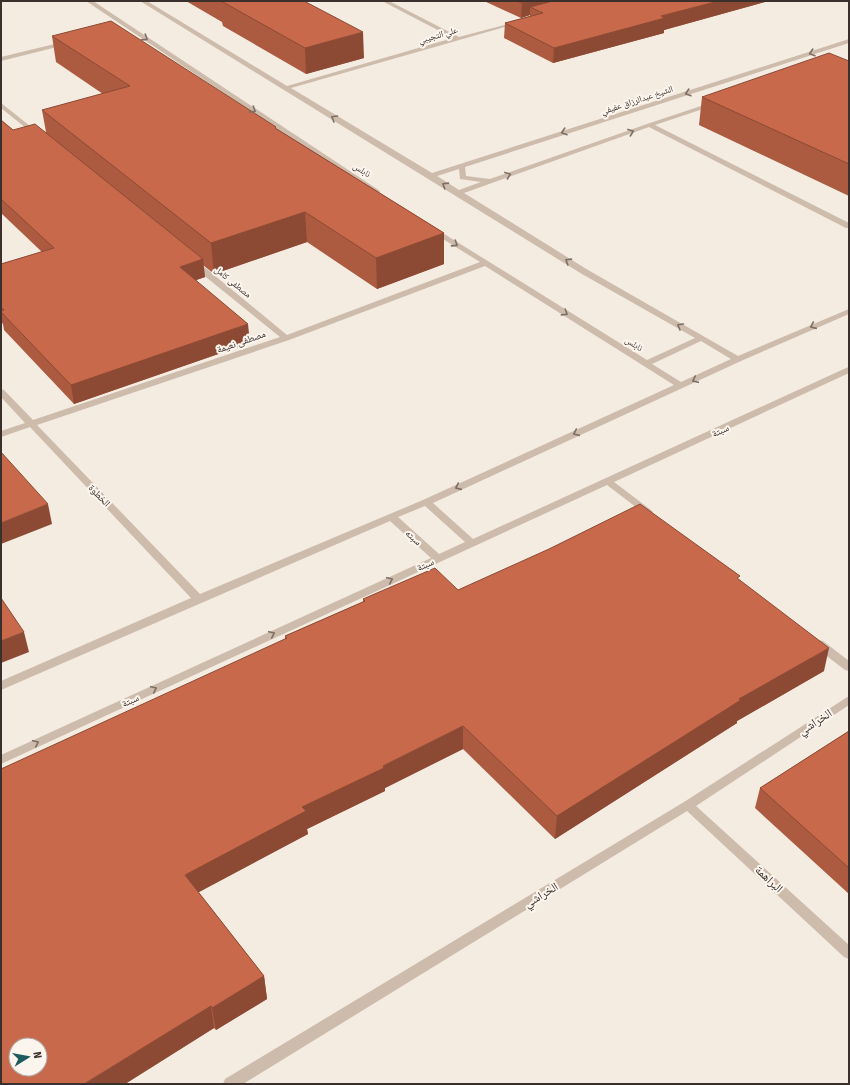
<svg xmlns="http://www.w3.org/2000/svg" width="850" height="1085" font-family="'Fira Sans Condensed','Noto Naskh Arabic',sans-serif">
<rect width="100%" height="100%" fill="#f4ebe1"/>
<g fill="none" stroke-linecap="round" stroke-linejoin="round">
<path fill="#cdbbac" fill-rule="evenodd" d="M 86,1 L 93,1 L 380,191 L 379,193 L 373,193 Z
M 140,1 L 147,1 L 287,86 L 453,38 L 382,1 L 389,1 L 459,37 L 519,21 L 519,23 L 291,88 L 432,173 L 849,39 L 849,43 L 465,167 L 466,176 L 490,179 L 647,124 L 713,102 L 715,103 L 715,105 L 655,125 L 849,223 L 849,228 L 846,228 L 649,127 L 464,193 L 588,270 L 738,356 L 849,309 L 849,314 L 741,361 L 433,503 L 473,539 L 846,368 L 849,367 L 849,373 L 614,482 L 651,510 L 653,512 L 651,514 L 645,514 L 607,485 L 1,764 L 1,755 L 431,558 L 390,521 L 1,690 L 1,681 L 191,598 L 30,427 L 1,437 L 1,431 L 25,423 L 1,397 L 1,389 L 4,390 L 33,420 L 280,337 L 191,265 L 191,261 L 197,261 L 287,335 L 480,262 L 430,231 L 430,227 L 433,227 L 647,360 L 695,338 L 582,274 ZM 459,169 L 460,179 L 481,182 L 459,190 L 437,176 ZM 485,266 L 674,385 L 423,500 L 200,594 L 37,425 L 289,340 ZM 701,341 L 731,359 L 681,382 L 652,364 ZM 425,506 L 465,542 L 439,554 L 398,517 Z
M 67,41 L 69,42 L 69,44 L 1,61 L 1,57 Z
M 1,103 L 40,134 L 40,136 L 36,136 L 1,108 Z
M 819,640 L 823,641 L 849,661 L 849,671 L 845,670 L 815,647 L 814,644 L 815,641 Z
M 849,696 L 849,705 L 696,806 L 849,945 L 849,959 L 844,957 L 687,811 L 243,1084 L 223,1084 L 225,1079 L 684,802 Z"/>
</g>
<path fill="#ac5a40" d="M 186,1 L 304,1 L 364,58 L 306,74 L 223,26 L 222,22 Z
M 484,1 L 765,1 L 765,2 L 664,30 L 664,33 L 553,63 L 504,38 L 505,23 L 530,16 L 530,15 L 521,18 Z
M 52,36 L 277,129 L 444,233 L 444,264 L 377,289 L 307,242 L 214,274 L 203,265 L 205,277 L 196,280 L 250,343 L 74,404 L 4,330 L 3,324 L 1,322 L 1,264 L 42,252 L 1,213 L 1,120 L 13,130 L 46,132 L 42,110 L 103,94 L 56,62 Z
M 849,61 L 849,196 L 699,125 L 702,97 Z
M 740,580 L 824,671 L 737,721 L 737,723 L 555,839 L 463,749 L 385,788 L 385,791 L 307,829 L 308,834 L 198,892 L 264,976 L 267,999 L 216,1030 L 214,1028 L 125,1084 L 285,639 L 285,636 L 363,602 L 363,599 L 458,590 Z
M 849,731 L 849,894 L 755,808 L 760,788 Z"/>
<path fill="#8c4a34" d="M 531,1 L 584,1 L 530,7 L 530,15 L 521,18 L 522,3 Z
M 719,1 L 765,1 L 765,2 L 664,30 L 664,33 L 553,63 L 554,48 L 661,16 Z
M 363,32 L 364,58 L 306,74 L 305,48 Z
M 305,212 L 307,242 L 214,274 L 211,243 Z
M 444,233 L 444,264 L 377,289 L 376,258 Z
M 203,259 L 205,277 L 182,285 L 180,267 Z
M 248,324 L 250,343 L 74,404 L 71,385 Z
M 48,504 L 52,524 L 1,544 L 1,523 Z
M 24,632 L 29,652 L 1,663 L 1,641 Z
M 829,648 L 824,671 L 737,721 L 737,723 L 555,839 L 557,816 L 739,699 Z
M 463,726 L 463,749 L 385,788 L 385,791 L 307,829 L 308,834 L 188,898 L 185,875 L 302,807 L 383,766 Z
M 264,976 L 267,999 L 216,1030 L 212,1008 Z
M 211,1006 L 214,1028 L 125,1084 L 84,1084 Z"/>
<path fill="#c8694b" stroke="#8c4a34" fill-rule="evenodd" d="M 221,1 L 304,1 L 363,32 L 305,48 Z
M 516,1 L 531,1 L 522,3 Z
M 553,1 L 719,1 L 661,16 L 665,18 L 554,48 L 505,23 L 543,13 L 530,7 Z
M 111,21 L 276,127 L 275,128 L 444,233 L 376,258 L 305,212 L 211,243 L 42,110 L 130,86 L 52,36 Z
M 829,53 L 849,61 L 849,164 L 702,97 Z
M 1,120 L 13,130 L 35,124 L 203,259 L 180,267 L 248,324 L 71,385 L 1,312 L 1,311 L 4,310 L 1,307 L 1,264 L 54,248 L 1,199 Z
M 1,452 L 48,504 L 1,523 Z
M 640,504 L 740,576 L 737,578 L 829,648 L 739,699 L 741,700 L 557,816 L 463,726 L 383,766 L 384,768 L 302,807 L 306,811 L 185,875 L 264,976 L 212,1008 L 211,1006 L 84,1084 L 1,1084 L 1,769 L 287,638 L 285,636 L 365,601 L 363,599 L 435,568 L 458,590 L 549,549 ZM 16,1045 L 40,1045 L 40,1069 L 16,1069 Z
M 1,598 L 24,632 L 1,641 Z
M 849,731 L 849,868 L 760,788 Z"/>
<defs><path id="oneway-chevron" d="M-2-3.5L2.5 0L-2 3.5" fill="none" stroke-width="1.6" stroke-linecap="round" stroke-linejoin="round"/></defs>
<g stroke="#7d6f65">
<use href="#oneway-chevron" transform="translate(145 38) rotate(33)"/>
<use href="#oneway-chevron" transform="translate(812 53) rotate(162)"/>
<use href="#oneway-chevron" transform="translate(688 93) rotate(162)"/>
<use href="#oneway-chevron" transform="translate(253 110) rotate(33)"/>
<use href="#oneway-chevron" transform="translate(334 118) rotate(-149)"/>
<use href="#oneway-chevron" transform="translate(564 132) rotate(162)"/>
<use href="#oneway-chevron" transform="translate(631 132) rotate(-20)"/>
<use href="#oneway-chevron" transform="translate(508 175) rotate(-20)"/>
<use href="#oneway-chevron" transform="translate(445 185) rotate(-148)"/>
<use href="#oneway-chevron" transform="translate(455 244) rotate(33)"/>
<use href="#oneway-chevron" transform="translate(568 261) rotate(-148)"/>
<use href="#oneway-chevron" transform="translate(565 313) rotate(32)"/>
<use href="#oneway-chevron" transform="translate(680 326) rotate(-150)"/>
<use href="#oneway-chevron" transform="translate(813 326) rotate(156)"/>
<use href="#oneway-chevron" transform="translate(695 380) rotate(155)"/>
<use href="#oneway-chevron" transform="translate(576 433) rotate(156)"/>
<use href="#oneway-chevron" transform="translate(458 487) rotate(156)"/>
<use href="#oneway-chevron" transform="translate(390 580) rotate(-25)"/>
<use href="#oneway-chevron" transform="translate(272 634) rotate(-25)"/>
<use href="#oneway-chevron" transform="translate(154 689) rotate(-25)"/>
<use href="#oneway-chevron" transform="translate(36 743) rotate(-25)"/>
</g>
<g text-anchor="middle" stroke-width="4" stroke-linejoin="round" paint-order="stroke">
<g font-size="9" fill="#3b302b" stroke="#fbf5ee">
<text transform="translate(438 35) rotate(-16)" y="3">علي التجيبي</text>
<text transform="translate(637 100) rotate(-18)" y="3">الشيخ عبدالرزاق عفيفي</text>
<text transform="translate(362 170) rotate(33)" y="3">نابلس</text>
<text transform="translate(233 282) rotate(39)" y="3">مصطفى كامل</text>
<text transform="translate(634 344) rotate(32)" y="3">نابلس</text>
</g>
<g font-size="10" fill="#3b302b" stroke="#fbf5ee">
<text transform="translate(241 341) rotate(-19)" y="4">مصطفى نعيمة</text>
<text transform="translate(720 430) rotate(-25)" y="4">سبتة</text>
<text transform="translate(100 495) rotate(46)" y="4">الخطوة</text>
<text transform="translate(414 537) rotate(43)" y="4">سبته</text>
<text transform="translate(425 564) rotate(-25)" y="4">سبتة</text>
<text transform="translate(130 700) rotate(-25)" y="4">سبتة</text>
</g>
<g font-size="12" fill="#3b302b" stroke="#fbf5ee">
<text transform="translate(815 722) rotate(-33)" y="4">الخراشي</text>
<text transform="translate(769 879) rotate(43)" y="4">البراهمة</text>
<text transform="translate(541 895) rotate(-31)" y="4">الخراشي</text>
</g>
</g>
<rect width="850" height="1085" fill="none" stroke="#3b302b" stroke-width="4"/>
<g transform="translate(28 1057) rotate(79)"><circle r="19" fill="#fbf5ee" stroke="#aea6a0"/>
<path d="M0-3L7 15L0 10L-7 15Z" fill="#1f5a5e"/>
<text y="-6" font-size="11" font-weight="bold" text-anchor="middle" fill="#3b302b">N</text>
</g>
</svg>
